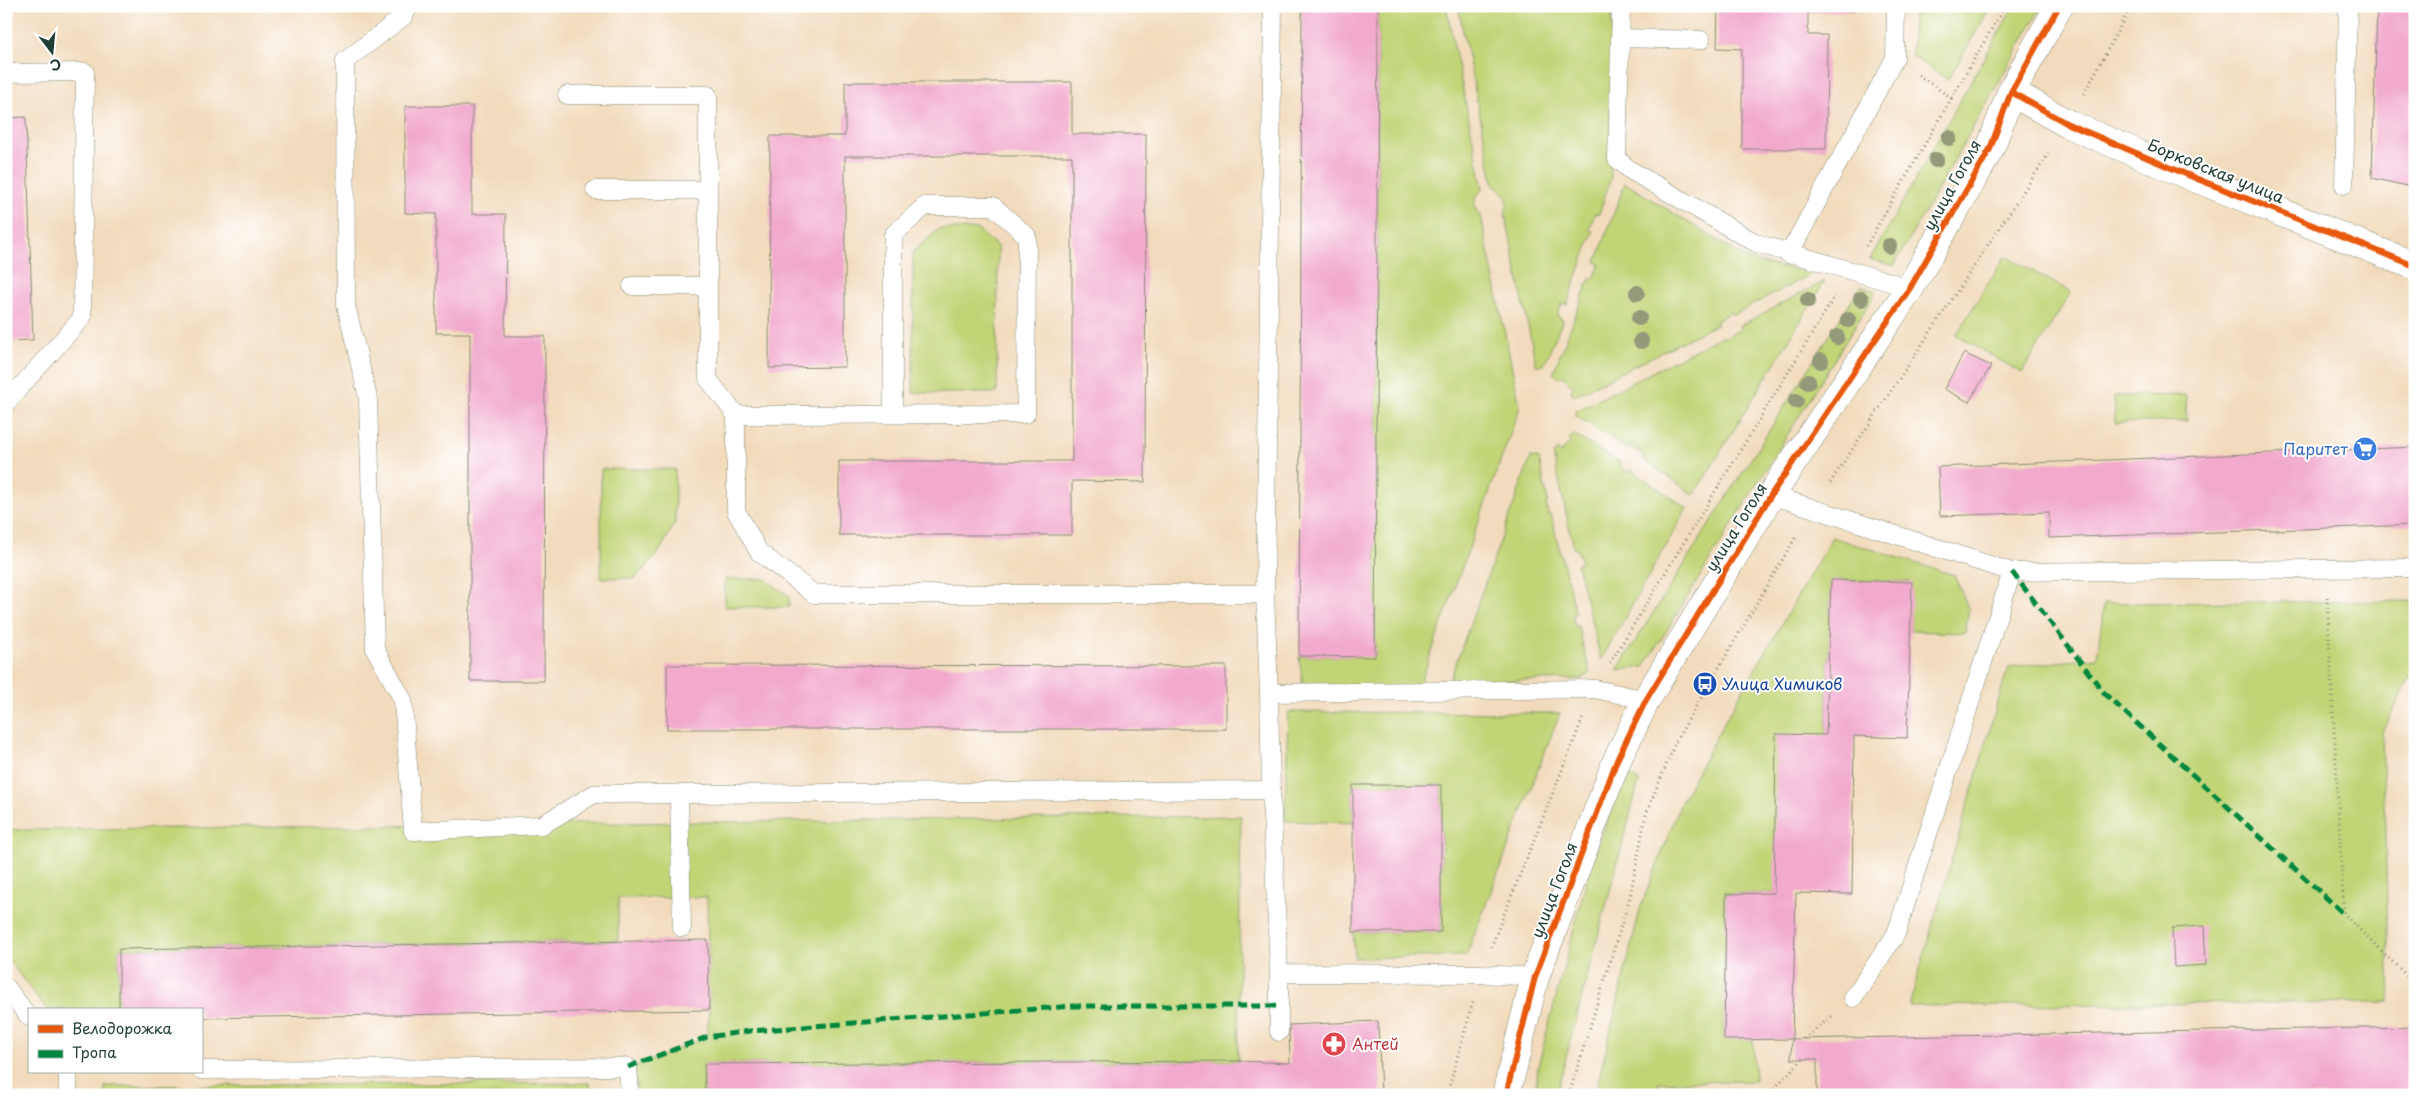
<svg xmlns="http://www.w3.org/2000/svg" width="2421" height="1101" font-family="'Playpen Sans',sans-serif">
<rect width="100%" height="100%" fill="#fff"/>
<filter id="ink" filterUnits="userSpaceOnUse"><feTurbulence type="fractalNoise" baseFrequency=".02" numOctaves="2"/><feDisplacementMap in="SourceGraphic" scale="10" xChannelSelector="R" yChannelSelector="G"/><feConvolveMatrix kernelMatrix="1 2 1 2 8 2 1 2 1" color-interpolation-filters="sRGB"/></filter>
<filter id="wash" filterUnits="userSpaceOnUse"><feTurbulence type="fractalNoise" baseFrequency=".0096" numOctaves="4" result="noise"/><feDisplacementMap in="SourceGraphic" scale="20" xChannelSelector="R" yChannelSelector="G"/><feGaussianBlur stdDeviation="1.12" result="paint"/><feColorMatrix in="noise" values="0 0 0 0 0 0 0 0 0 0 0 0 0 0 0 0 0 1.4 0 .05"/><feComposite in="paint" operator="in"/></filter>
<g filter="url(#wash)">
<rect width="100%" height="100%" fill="#f2dbbc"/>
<path fill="#c1d476" stroke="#708855" d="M 1378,6 L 1446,6 L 1483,189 C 1473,198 1472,206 1481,216 L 1520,407 L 1417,692 L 1304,693 L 1299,656 L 1375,656 Z
M 1458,6 L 1612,6 L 1611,177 L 1599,214 L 1595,213 L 1589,230 L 1593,231 L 1567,305 L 1562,303 L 1557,316 L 1563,319 L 1544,365 L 1536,365 L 1505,213 C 1510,199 1507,192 1494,186 Z
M 1913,6 L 1991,6 L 1948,80 L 1912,56 Z
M 2014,6 L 2042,6 L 1894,266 L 1870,259 Z
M 1625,183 L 1749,260 L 1812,274 L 1733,315 L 1731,312 L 1715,321 L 1717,324 L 1574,396 L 1571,390 L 1574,386 L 1562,376 L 1559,378 L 1553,373 L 1590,278 L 1594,279 L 1600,264 L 1596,262 Z
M 939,229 L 977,229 L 998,247 L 997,393 L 913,393 L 913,252 Z
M 2005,256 L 2071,292 L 2022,373 L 1956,335 Z
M 1825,281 L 1694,495 L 1642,458 L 1644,455 L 1630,447 L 1628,449 L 1576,416 L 1576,411 L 1722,336 L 1724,338 L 1741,329 L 1739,326 Z
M 1861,286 L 1876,292 L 1644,667 L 1617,670 Z
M 2186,395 L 2187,421 L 2115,423 L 2114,396 Z
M 1574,435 L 1621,463 L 1620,466 L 1629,473 L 1631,470 L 1687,508 L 1601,660 L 1577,564 L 1581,562 L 1577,548 L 1574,549 L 1553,454 L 1558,450 L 1560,453 L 1571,442 L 1569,439 Z
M 1531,457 L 1539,459 L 1548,502 L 1546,503 L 1548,515 L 1551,515 L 1576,614 L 1572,615 L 1575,626 L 1578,626 L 1590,673 L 1581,679 L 1449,682 Z
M 601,469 L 675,469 L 675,523 L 658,554 L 636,578 L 601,578 Z
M 1832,537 L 1954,575 L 1969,610 L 1965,633 L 1910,631 L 1911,582 L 1831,580 L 1826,735 L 1774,893 L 1726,894 L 1724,1039 L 1753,1038 L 1755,1081 L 1659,1082 L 1658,1095 L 1595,1095 L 1640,909 L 1682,800 L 1722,726 Z
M 725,579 L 765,579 L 789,596 L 789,607 L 725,607 Z
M 2415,601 L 2415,669 L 2382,731 L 2390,1002 L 1909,1006 L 2008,667 L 2097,658 L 2104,603 Z
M 1288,712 L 1560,713 L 1466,956 L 1355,958 L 1353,932 L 1441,932 L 1441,785 L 1353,785 L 1353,823 L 1285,821 Z
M 1624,772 L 1639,781 L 1556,1095 L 1535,1095 L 1538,1066 L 1588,875 Z
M 1241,816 L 1238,1061 L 704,1064 L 705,1095 L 637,1095 L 635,1067 L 707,1037 L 709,1010 L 707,897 L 618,898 L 618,941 L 119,949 L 119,1010 L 47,1010 L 6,957 L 6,830 Z
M 590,1083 L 590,1095 L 105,1095 L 105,1086 Z"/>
<g id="blocks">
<path fill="#f1a9cc" d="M 1302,6 L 1378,6 L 1375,657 L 1299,656 Z
M 1718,6 L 1854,6 L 1854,11 L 1808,12 L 1808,35 L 1827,35 L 1826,149 L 1742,149 L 1742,49 L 1717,48 Z
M 2377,6 L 2415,6 L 2415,188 L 2372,178 Z
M 845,82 L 1072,82 L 1072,134 L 1146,134 L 1145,482 L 1072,481 L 1072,535 L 839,535 L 839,461 L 1072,461 L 1072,156 L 845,156 L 845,367 L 769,368 L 770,136 L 845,136 Z
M 405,106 L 472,106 L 472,214 L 506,214 L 505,336 L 545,336 L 544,681 L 470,681 L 470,333 L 436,333 L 436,214 L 405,213 Z
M 26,117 L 33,340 L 6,341 L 6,118 Z
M 1964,353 L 1991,366 L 1969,402 L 1944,389 Z
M 2415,447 L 2415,525 L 2049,538 L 2049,512 L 1940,516 L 1938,467 Z
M 1831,580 L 1912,582 L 1907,738 L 1854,736 L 1852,894 L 1796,893 L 1792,1039 L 1724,1040 L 1726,894 L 1774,893 L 1776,734 L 1826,735 Z
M 667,665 L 1226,666 L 1226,729 L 667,729 Z
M 1353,785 L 1441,785 L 1441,932 L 1353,932 Z
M 2204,926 L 2206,965 L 2174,967 L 2172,928 Z
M 708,940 L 709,1010 L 201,1018 L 201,1010 L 119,1010 L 119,949 Z
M 1378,1021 L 1381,1095 L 705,1095 L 704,1064 L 1238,1061 L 1290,1063 L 1289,1025 Z
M 2414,1027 L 2415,1095 L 1817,1095 L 1817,1059 L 1791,1059 L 1792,1039 Z"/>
</g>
</g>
<g filter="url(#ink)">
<use href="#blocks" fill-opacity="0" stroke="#888c78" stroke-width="1"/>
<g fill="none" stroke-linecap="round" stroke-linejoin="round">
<defs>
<path id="lane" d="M 409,6 L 404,16 L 345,61 L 346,305 L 368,398 L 375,649 L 403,700 L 413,831 L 542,825 L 594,794 L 679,794
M 1273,6 L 1265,594 L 1269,693 L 1595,689 L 1646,700
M 1621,6 L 1617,159 L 1630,170 L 1756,243 L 1910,288
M 1621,38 L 1701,40
M 6,73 L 85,72 L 82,318 L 6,403
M 567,95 L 708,95 L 708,379 L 736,415 L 736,511 L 759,552 L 814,594 L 1265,594
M 2344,185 L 2348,6
M 595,190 L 708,190
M 1789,254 L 1895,58 L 1896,6
M 632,286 L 708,286
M 736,415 L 1026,414 L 1027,236 L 993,206 L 925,206 L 893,235 L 893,414
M 1771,495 L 2012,572 L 2415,568
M 1271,790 L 1279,973 L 1279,1032
M 682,928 L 679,794 L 1271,790 L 1269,693
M 1279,973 L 1480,974 L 1535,977
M 6,987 L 29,1017
M 1853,998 L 1896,934 L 2012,572
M 201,1070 L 628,1067 L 630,1095
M 68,1072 L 68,1095"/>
<path id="street" d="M 2011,92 L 2068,124 L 2195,178 L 2415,266
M 1506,1095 L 1535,977 L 1617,760 L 1646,700 L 1771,495 L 1910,288 L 1990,149 L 2011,92 L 2059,6"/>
</defs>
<use href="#lane" stroke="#888c78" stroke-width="19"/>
<use href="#street" stroke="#888c78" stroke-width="29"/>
<path stroke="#888c78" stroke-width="3" stroke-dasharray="1 4" stroke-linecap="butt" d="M 1918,75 L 1953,99
M 2084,94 L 2131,6
M 1866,246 L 2005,6
M 1830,483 L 2049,153
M 2327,597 L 2344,914 L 2415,984
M 1610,663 L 1835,296
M 1491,947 L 1583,718
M 1804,1039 L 1832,1016
M 1447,1095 L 1473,1002
M 1569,1095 L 1630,897 L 1646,814 L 1677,739 L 1797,535
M 1767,1095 L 1803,1059"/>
<use href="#lane" stroke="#fff" stroke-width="18"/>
<use href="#street" stroke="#fff" stroke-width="28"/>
<path stroke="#00873e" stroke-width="5" stroke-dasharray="10 5" stroke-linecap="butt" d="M 2012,572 L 2105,694 L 2344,914
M 628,1067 L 707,1037 L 750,1031 L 1074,1006 L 1279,1006"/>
<defs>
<path id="cycleway" d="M 2011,92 L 2068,124 L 2195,178 L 2415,266
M 1506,1095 L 1535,977 L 1617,760 L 1646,700 L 1771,495 L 1910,288 L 1990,149 L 2011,92 L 2059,6"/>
</defs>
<use href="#cycleway" stroke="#fff" stroke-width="9"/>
<use href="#cycleway" stroke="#e8590c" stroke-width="6"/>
</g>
<g fill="#94997a">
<circle cx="1949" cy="138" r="8"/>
<circle cx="1936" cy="160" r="8"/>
<circle cx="1889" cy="246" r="8"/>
<circle cx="1637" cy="293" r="8"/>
<circle cx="1861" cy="299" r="8"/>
<circle cx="1808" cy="300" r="8"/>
<circle cx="1639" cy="318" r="8"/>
<circle cx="1848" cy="320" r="8"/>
<circle cx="1837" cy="337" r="8"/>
<circle cx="1641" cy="341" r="8"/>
<circle cx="1821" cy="361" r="8"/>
<circle cx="1808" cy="382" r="8"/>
<circle cx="1796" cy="401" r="8"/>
</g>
</g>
<defs>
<symbol id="supermarket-disc" viewBox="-11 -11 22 22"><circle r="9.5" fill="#3f7fe0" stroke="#fff"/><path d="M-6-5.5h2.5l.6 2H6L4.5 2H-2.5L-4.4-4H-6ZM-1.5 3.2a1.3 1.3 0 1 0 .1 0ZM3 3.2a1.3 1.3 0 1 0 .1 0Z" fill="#fff"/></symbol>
<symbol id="bus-disc" viewBox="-11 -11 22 22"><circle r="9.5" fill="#1a4fb4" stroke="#fff"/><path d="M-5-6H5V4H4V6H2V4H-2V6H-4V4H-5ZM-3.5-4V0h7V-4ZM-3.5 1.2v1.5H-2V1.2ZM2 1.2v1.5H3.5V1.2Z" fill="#fff"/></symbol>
<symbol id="pharmacy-disc" viewBox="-11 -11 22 22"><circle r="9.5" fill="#e0444e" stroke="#fff"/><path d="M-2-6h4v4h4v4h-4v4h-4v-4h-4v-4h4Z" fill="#fff"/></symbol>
</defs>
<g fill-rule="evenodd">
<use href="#supermarket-disc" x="2351" y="435" width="28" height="28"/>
<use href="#bus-disc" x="1691" y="670" width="28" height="28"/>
<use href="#pharmacy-disc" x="1320" y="1030" width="28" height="28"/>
</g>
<g text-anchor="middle" stroke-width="4" stroke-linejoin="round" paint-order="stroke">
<g font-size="16" fill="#1f3d34" stroke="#fff">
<text transform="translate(2216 171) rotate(22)" y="6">Борковская улица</text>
<text transform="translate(1952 185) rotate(-61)" y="6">улица Гоголя</text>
<text transform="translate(1736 527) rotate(-58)" y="6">улица Гоголя</text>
<text transform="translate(1554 890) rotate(-69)" y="6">улица Гоголя</text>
</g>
<g font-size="16" fill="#366cbe" stroke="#fff" text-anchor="end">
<text x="2348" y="455">Паритет</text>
</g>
<g font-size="16" fill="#164399" stroke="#fff" text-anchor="start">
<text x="1722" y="690">Улица Химиков</text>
</g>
<g font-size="16" fill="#be3a42" stroke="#fff" text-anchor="start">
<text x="1352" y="1050">Антей</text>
</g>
</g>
<rect width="2421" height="1101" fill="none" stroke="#fff" stroke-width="25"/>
<rect x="28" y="1008" width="175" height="65" fill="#ffffff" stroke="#a5b1ae"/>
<rect x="38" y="1025" width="25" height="8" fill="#e8590c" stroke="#a5b1ae"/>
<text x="72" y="1034" font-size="15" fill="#1f3d34">Велодорожка</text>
<rect x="38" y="1050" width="25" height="8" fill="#00873e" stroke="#a5b1ae"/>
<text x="72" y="1058" font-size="15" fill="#1f3d34">Тропа</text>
<g transform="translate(52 52) rotate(164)" stroke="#ffffff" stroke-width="4" paint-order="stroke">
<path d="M0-4L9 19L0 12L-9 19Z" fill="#1f3d34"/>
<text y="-8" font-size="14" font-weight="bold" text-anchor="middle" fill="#1f3d34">С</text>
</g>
</svg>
